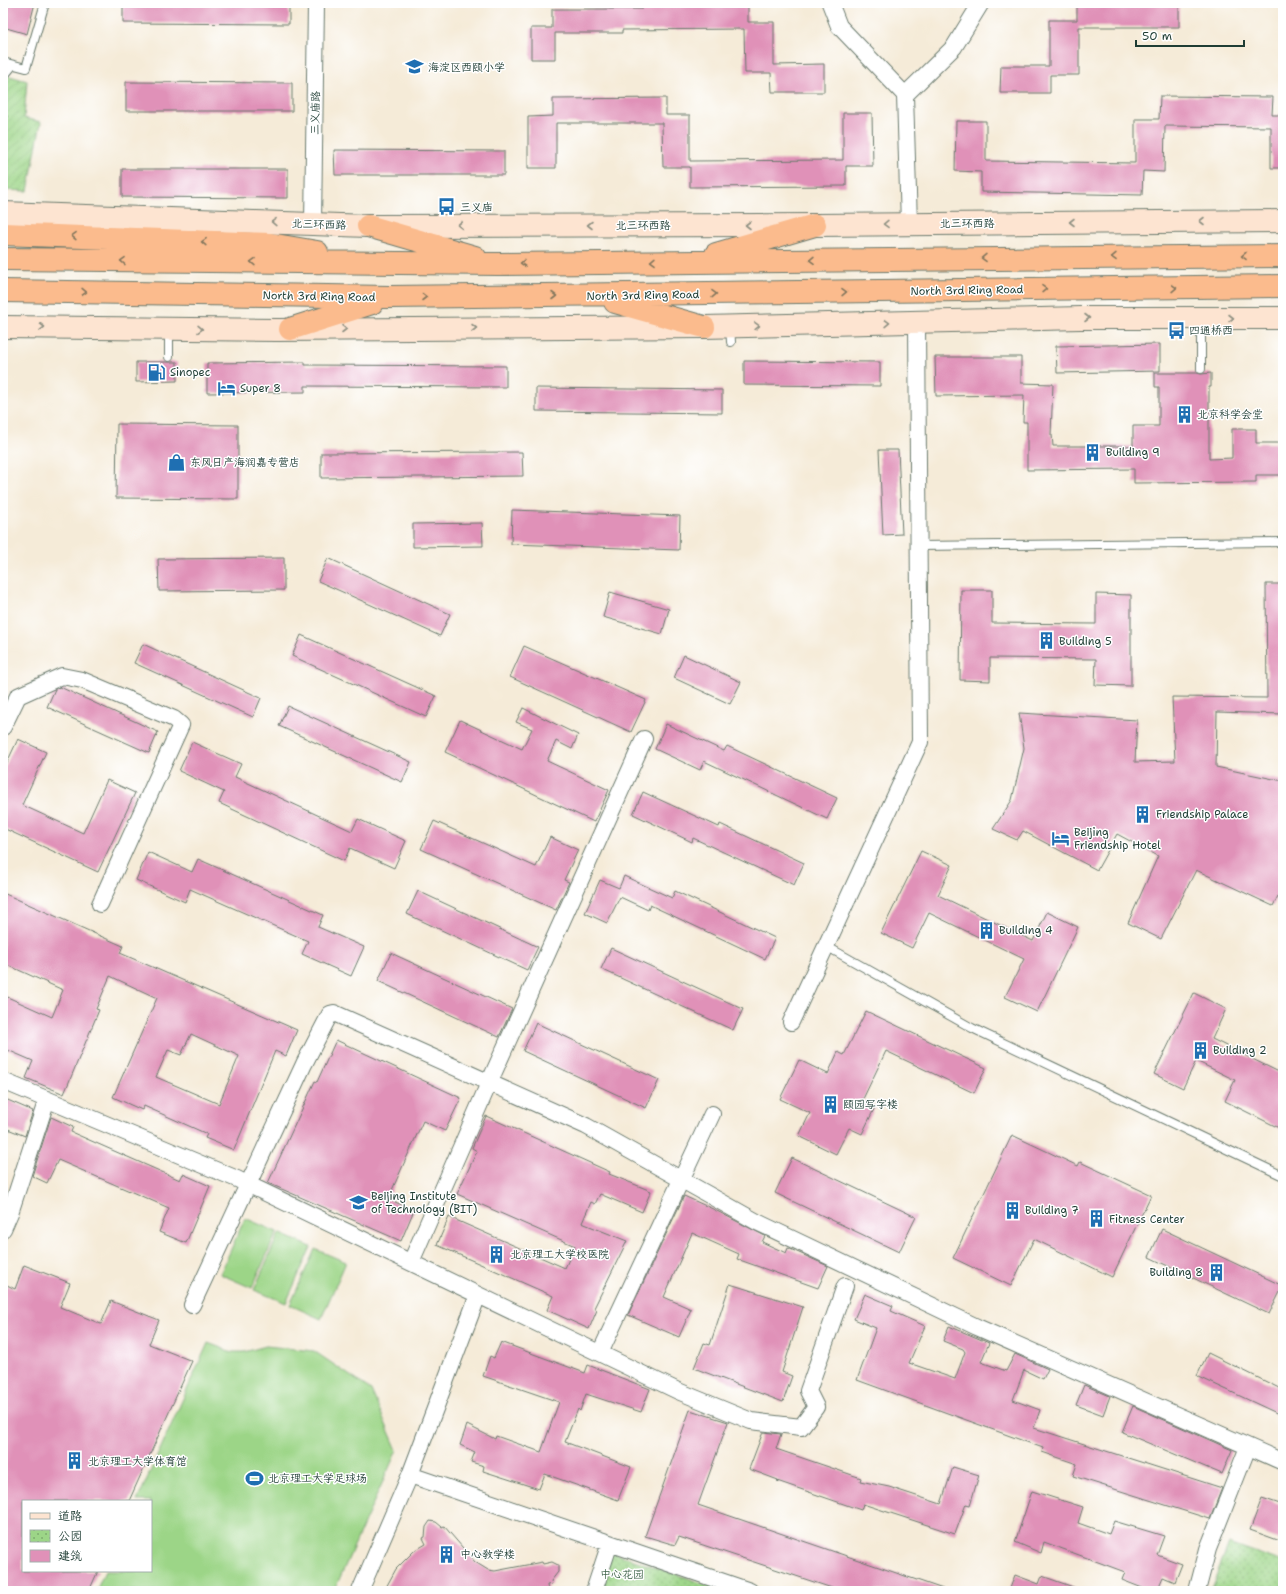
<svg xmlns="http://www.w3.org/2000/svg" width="1286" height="1594" font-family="'Shantell Sans','LXGW WenKai TC',sans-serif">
<defs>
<pattern id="park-dots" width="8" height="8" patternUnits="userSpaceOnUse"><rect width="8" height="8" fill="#9cd587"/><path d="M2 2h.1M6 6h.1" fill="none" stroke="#7fae6f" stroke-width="1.8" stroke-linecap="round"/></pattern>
<pattern id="garden-furrows" width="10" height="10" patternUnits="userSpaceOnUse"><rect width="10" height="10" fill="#9cd587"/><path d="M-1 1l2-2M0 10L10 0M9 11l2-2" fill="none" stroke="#7fae6f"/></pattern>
</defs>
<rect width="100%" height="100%" fill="#fff"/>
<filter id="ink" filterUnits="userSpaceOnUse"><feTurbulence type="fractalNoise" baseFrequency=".025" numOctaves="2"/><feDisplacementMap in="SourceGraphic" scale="8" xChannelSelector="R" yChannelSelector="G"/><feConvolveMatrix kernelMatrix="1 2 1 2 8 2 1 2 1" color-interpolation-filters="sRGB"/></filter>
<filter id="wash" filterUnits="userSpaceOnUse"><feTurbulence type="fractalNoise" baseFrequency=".012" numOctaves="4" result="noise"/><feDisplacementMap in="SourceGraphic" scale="16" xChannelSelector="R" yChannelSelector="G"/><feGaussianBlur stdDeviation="0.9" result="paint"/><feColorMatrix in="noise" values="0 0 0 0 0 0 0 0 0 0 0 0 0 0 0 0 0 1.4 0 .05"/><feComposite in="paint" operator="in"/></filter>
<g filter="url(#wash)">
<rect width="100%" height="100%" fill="#f5ebd8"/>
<path fill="url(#park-dots)" stroke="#5e895e" d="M 1229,1543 L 1283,1562 L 1283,1591 L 1210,1591 Z
M 610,1552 L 726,1591 L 597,1591 Z"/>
<path fill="url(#garden-furrows)" stroke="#5e895e" d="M 3,74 L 27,81 L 24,118 L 41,122 L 28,191 L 3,190 Z"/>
<path fill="#9cd587" stroke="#5e895e" d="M 245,1218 L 277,1232 L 252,1288 L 220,1274 Z
M 279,1233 L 311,1247 L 286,1303 L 254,1290 Z
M 315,1249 L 346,1262 L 321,1319 L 290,1305 Z
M 208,1343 L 232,1352 L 244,1352 L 266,1346 L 314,1351 L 371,1390 L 397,1450 L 334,1591 L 96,1591 L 105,1571 L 151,1571 L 151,1501 L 137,1501 Z"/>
<g id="blocks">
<path fill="#e091b8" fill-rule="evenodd" d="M 3,3 L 35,3 L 27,34 L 3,27 Z
M 123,3 L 289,3 L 289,24 L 123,23 Z
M 1077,3 L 1179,3 L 1179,27 L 1079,27 L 1079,75 L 1050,75 L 1050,93 L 1000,93 L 1001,66 L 1049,66 L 1049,20 L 1077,20 Z
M 642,4 L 748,4 L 748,22 L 774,22 L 774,65 L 824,64 L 824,92 L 772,92 L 771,73 L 745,73 L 744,29 L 622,30 L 622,33 L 555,33 L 555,59 L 531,59 L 531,28 L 552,28 L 552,9 L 642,9 Z
M 126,82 L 292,83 L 292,111 L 126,111 Z
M 1160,96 L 1273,97 L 1272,115 L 1283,115 L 1283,168 L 1271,168 L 1271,127 L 1165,126 L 1164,172 L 1143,171 L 1142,195 L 981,192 L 981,172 L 955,171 L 956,121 L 986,121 L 986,161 L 1135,163 L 1135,119 L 1159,119 Z
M 666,98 L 666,115 L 690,115 L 690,161 L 843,160 L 843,113 L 872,113 L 873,166 L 846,166 L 846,186 L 690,187 L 690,167 L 663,167 L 662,123 L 556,123 L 556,168 L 528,168 L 528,117 L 553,116 L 553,99 Z
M 334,150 L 504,151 L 504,175 L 335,175 Z
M 122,169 L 288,169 L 288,198 L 122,197 Z
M 1160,344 L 1160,371 L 1057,373 L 1056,346 Z
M 935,357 L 1021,357 L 1021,383 L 1053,384 L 1051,435 L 1052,435 L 1053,446 L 1133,446 L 1133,426 L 1159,426 L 1159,387 L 1155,387 L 1155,373 L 1197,373 L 1201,374 L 1211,373 L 1211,387 L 1209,387 L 1209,459 L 1232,458 L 1232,429 L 1256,429 L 1256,443 L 1283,443 L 1283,475 L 1256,475 L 1256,482 L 1134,483 L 1134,469 L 1027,470 L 1027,422 L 1023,422 L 1024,395 L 936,396 Z
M 744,361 L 880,362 L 880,386 L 744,385 Z
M 136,362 L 177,362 L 177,381 L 136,382 Z
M 305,362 L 305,365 L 506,366 L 506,387 L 305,386 L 305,392 L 207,393 L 207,363 Z
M 536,388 L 722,390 L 722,413 L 536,411 Z
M 117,424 L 238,425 L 238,499 L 116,498 Z
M 879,450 L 898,450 L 902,534 L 883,535 Z
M 522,452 L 523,476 L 321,478 L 321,453 Z
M 512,510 L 680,516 L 679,550 L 511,544 Z
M 482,523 L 483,546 L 413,547 L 413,524 Z
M 284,558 L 284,590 L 159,591 L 158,559 Z
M 328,558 L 450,614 L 440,636 L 318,581 Z
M 1266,584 L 1283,584 L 1283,714 L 1217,712 L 1216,767 L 1283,781 L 1283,886 L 1273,906 L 1196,870 L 1161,939 L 1128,923 L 1158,856 L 1117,834 L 1097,870 L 1023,831 L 1017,840 L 993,829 L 1012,800 L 1024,748 L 1019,713 L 1137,720 L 1135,762 L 1175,761 L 1172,697 L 1267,698 Z
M 961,590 L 992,590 L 992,623 L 1096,624 L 1096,594 L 1131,595 L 1131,686 L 1095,685 L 1096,659 L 990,658 L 990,681 L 960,680 Z
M 610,592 L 669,609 L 662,634 L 603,617 Z
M 301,635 L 436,696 L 426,717 L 292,656 Z
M 143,644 L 261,698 L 253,717 L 134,663 Z
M 524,646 L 646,700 L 631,732 L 510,677 Z
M 684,655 L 741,682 L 730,704 L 674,678 Z
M 60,687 L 158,732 L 149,753 L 47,707 L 55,689 Z
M 288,706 L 411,762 L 402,782 L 279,726 Z
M 523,708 L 578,735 L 572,749 L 556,741 L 547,761 L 609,790 L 594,822 L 445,752 L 460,720 L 522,749 L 532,729 L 516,722 Z
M 666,724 L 724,751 L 727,746 L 837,798 L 827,819 L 704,761 L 700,770 L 655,749 Z
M 18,739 L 46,752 L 22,805 L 83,833 L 107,780 L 135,793 L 98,872 L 3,828 L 3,771 Z
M 192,742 L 241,764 L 235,777 L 352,831 L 358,819 L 406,841 L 394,868 L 350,848 L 344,861 L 219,803 L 224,792 L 179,771 Z
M 643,792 L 719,827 L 720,824 L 804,863 L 794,885 L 693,838 L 692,842 L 633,814 Z
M 434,821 L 536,867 L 550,837 L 578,850 L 564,880 L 569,882 L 556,910 L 421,849 Z
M 921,851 L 952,865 L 938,895 L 1033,941 L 1047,912 L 1078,927 L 1037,1012 L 1005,997 L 1024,959 L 929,913 L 912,948 L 881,933 Z
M 148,852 L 192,872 L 198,859 L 323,915 L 318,927 L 364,947 L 351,976 L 302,954 L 308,941 L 190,889 L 185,902 L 136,880 Z
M 624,876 L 672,898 L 675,891 L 775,938 L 765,959 L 650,905 L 648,910 L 620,897 L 607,923 L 585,913 L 600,880 L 619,888 Z
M 418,891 L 538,947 L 527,970 L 407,914 Z
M 3,893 L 123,946 L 120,953 L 297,1030 L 286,1056 L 275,1051 L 234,1150 L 205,1138 L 207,1134 L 144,1106 L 142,1110 L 113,1097 L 157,998 L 110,976 L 96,1009 L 99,1010 L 64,1094 L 26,1078 L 33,1061 L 3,1048 L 3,995 L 52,1017 L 63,990 L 3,963 ZM 191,1034 L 239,1056 L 219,1104 L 156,1077 L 168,1050 L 181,1055 Z
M 611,948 L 743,1009 L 733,1030 L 601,969 Z
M 391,953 L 512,1009 L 499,1037 L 378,981 Z
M 1194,993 L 1226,1009 L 1212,1039 L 1283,1074 L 1283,1130 L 1225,1101 L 1235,1080 L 1196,1061 L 1183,1088 L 1154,1074 Z
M 866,1011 L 986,1068 L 974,1093 L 886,1051 L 862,1101 L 875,1107 L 862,1134 L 849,1128 L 836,1154 L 799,1136 L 810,1113 L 780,1099 L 799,1060 L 828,1074 L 838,1052 L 844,1055 Z
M 536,1023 L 659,1080 L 646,1108 L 523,1051 Z
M 336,1040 L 461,1098 L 445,1131 L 423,1121 L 388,1199 L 414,1210 L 401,1241 L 268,1183 L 315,1081 L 317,1082 Z
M 3,1098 L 33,1111 L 25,1136 L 3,1127 Z
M 486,1116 L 610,1172 L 609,1174 L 651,1191 L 642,1212 L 600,1194 L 595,1204 L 591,1202 L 582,1223 L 627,1241 L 594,1308 L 597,1310 L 589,1329 L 547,1310 L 553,1296 L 437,1245 L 449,1217 L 565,1268 L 575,1246 L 457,1194 L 477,1151 L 472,1148 Z
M 51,1117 L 73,1127 L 71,1132 L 180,1180 L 183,1174 L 210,1186 L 186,1243 L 159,1232 L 169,1208 L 58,1160 L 47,1183 L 32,1176 Z
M 1012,1135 L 1078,1166 L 1080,1162 L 1151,1195 L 1112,1277 L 1034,1239 L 1011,1286 L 953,1258 Z
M 792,1158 L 916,1217 L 899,1252 L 775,1193 Z
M 684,1196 L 715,1210 L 765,1236 L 762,1242 L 786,1253 L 788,1248 L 828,1266 L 818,1288 L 737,1259 L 739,1254 L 692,1233 L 664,1297 L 691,1309 L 679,1337 L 628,1315 Z
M 1162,1229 L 1283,1286 L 1269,1314 L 1149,1257 Z
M 24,1265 L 70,1283 L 60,1307 L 101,1324 L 111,1301 L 159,1320 L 149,1344 L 192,1361 L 129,1501 L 23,1501 L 23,1571 L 98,1571 L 89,1591 L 3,1591 L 3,1283 L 15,1289 Z
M 730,1284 L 803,1307 L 782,1372 L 792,1376 L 783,1402 L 694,1368 L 704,1343 L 710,1345 Z
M 865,1294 L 893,1306 L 891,1311 L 925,1326 L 909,1363 L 955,1379 L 965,1352 L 963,1349 L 943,1341 L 949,1326 L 989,1343 L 981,1362 L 1006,1371 L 1015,1354 L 1048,1369 L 1043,1379 L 1024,1370 L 1013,1400 L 1040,1410 L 1034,1428 L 1222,1488 L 1210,1519 L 1073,1476 L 1077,1464 L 1042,1452 L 1043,1448 L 857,1380 L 876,1328 L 854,1319 Z
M 501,1342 L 585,1373 L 588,1365 L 650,1389 L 641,1412 L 586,1394 L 580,1411 L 578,1409 L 565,1442 L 631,1467 L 618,1500 L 545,1474 L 539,1489 L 483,1471 L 484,1466 L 471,1462 L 475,1452 L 460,1445 L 467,1425 L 495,1439 L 496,1436 L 541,1452 L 559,1402 L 483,1376 L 490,1356 L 494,1358 Z
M 1208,1353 L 1283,1390 L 1283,1416 L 1197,1376 Z
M 1084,1385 L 1110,1396 L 1103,1415 L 1076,1405 Z
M 1133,1406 L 1232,1450 L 1222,1474 L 1122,1432 Z
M 690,1410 L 728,1422 L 698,1505 L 943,1589 L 943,1591 L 841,1591 L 679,1537 L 675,1545 L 645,1536 Z
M 763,1432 L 781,1434 L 776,1449 L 861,1478 L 860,1481 L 889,1487 L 941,1504 L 953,1467 L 979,1475 L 970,1505 L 966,1504 L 955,1534 L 863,1504 L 861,1510 L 777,1481 L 778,1480 L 749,1469 Z
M 1032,1491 L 1083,1507 L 1078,1523 L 1109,1534 L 1114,1521 L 1164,1536 L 1157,1555 L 1182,1564 L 1175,1582 L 1163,1577 L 1157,1591 L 1150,1591 L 1122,1580 L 1125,1572 L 1044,1542 L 1041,1553 L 1015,1542 Z
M 1262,1498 L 1283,1505 L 1283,1542 L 1250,1530 Z
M 430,1521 L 436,1522 L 442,1527 L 444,1526 L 475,1562 L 488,1570 L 495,1571 L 542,1562 L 543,1564 L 552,1562 L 558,1565 L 558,1572 L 551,1581 L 552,1584 L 547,1585 L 548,1591 L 384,1591 L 396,1569 L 414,1551 L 426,1544 L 423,1538 L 425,1537 L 426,1527 Z
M 1015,1575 L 1039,1584 L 1042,1576 L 1079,1589 L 1079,1591 L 1009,1591 Z"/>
</g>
</g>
<g filter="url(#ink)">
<use href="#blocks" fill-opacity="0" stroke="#6a7a6d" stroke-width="1"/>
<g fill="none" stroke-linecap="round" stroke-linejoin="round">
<defs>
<path id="lane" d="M 3,62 L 26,68 L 45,3
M 3,77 L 13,65
M 3,118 L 3,130
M 730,326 L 731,342
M 169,357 L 169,329
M 1201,369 L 1201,319
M 919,546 L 1283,542
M 826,946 L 972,1028 L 1283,1176"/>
<path id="street" d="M 830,3 L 839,26 L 905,95 L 909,224
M 905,95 L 954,47 L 981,3
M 313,224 L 316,3
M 3,727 L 18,696 L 62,676 L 82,680 L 174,719 L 181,725 L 100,904
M 791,1022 L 920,742 L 917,322
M 3,1081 L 237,1179 L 678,1391 L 751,1421 L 801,1427 L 816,1407 L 808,1391 L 845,1286
M 3,1229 L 10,1213 L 47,1099
M 411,1262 L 489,1083 L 644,739
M 192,1305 L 304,1064 L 330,1014 L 334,1013 L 586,1126 L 757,1222 L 977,1327 L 1283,1462
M 600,1353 L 712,1114
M 410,1475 L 750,1591
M 360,1591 L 410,1475 L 478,1295
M 594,1591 L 610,1543
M 1197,1591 L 1208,1549 L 1248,1447"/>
<path id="secondary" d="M 3,213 L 368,226 L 815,225 L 1283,221
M 3,327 L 277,330 L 704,327 L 1080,318 L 1283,318"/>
<path id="highway" d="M 368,226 L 475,257
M 3,234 L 270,244 L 317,252
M 716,254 L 815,225
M 3,259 L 499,264 L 1283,256
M 3,291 L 390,297 L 1283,286
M 615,302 L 704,327
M 290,329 L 372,303"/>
</defs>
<use href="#lane" stroke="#6a7a6d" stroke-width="10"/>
<use href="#street" stroke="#6a7a6d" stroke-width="18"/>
<use href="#secondary" stroke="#6a7a6d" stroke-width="24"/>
<use href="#highway" stroke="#6a7a6d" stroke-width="24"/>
<use href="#lane" stroke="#fff" stroke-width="8"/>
<use href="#street" stroke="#fff" stroke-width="16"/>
<use href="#secondary" stroke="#fde4d1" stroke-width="22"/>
<use href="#highway" stroke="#fbbb8d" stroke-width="22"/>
</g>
<defs><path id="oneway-chevron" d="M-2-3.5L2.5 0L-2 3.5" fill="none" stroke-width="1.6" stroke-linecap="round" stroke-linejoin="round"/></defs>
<g stroke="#8e9082">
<use href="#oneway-chevron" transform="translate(1202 221) rotate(180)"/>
<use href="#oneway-chevron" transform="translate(274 222) rotate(-178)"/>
<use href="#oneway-chevron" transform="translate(1072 222) rotate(180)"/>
<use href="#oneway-chevron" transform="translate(886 224) rotate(179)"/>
<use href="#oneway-chevron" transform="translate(460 225) rotate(180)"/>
<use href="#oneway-chevron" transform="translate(590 225) rotate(180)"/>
<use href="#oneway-chevron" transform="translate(748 225) rotate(180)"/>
<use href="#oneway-chevron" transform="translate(1087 318)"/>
<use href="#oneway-chevron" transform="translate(1231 318)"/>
<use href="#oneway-chevron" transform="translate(887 323) rotate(-1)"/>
<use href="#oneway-chevron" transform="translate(757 326) rotate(-1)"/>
<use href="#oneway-chevron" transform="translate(42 327)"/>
<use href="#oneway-chevron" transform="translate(474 328)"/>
<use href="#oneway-chevron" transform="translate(200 329) rotate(1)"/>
<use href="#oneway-chevron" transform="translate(344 329)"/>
</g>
<g stroke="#82765c">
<use href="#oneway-chevron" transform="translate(74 236) rotate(-178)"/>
<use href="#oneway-chevron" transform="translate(204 242) rotate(-178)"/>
<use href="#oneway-chevron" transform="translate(1244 256) rotate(179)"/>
<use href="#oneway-chevron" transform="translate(1114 257) rotate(179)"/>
<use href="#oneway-chevron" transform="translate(984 258) rotate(179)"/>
<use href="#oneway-chevron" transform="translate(812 260) rotate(179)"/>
<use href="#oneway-chevron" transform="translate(123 261) rotate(-179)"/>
<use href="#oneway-chevron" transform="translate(653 261) rotate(179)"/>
<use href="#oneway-chevron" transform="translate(253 262) rotate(-179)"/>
<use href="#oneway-chevron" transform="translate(523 263) rotate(179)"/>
<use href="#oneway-chevron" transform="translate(1174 288) rotate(-1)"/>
<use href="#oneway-chevron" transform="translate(1044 289) rotate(-1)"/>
<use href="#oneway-chevron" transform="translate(84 292) rotate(1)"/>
<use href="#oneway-chevron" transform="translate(844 292) rotate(-1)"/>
<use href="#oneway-chevron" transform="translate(714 294) rotate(-1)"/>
<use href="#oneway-chevron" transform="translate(554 296)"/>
<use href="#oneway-chevron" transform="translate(424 297)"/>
</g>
</g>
<defs>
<symbol id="school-bare" viewBox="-9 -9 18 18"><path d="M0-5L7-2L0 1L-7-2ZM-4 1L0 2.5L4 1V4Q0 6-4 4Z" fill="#1f6fb2" stroke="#fff" stroke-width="2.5" paint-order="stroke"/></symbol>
<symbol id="bus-bare" viewBox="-9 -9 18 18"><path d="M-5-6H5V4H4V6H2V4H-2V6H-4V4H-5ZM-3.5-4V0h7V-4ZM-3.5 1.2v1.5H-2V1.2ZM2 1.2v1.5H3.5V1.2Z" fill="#1f6fb2" stroke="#fff" stroke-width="2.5" paint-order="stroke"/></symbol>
<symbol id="fuel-bare" viewBox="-9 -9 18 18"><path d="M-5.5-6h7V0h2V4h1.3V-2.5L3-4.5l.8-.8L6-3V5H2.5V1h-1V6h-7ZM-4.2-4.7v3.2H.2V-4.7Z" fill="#1f6fb2" stroke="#fff" stroke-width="2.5" paint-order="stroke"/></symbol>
<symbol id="hotel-bare" viewBox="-9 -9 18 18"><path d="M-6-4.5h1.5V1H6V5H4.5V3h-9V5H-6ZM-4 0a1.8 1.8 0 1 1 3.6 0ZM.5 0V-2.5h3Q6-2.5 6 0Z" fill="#1f6fb2" stroke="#fff" stroke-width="2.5" paint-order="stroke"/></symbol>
<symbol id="building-bare" viewBox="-9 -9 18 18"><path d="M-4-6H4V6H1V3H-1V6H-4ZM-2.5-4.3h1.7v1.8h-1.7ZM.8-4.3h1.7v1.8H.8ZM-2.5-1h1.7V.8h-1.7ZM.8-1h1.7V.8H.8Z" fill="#1f6fb2" stroke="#fff" stroke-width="2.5" paint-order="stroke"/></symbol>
<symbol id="shop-bare" viewBox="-9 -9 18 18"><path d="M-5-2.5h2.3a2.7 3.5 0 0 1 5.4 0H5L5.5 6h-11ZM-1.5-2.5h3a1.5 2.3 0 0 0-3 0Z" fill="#1f6fb2" stroke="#fff" stroke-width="2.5" paint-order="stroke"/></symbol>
<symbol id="university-bare" viewBox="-9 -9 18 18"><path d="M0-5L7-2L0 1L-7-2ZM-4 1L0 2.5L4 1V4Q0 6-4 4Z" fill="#1f6fb2" stroke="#fff" stroke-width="2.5" paint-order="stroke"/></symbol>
<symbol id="stadium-bare" viewBox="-9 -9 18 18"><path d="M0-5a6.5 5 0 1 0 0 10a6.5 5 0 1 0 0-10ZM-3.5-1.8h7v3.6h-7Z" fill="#1f6fb2" stroke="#fff" stroke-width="2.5" paint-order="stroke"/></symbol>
</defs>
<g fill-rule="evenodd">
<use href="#school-bare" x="402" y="54" width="25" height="25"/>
<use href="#bus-bare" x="434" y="194" width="25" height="25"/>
<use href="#bus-bare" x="1164" y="318" width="25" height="25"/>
<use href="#fuel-bare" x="144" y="360" width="25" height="25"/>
<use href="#hotel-bare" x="214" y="376" width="25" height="25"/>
<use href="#building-bare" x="1172" y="402" width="25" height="25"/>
<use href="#building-bare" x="1080" y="440" width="25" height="25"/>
<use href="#shop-bare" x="164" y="450" width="25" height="25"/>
<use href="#building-bare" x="1034" y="628" width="25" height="25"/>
<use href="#building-bare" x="1130" y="802" width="25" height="25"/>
<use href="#hotel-bare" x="1048" y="826" width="25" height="25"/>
<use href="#building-bare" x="974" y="918" width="25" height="25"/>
<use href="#building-bare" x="1188" y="1038" width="25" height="25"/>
<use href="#building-bare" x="818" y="1092" width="25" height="25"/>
<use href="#university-bare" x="346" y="1190" width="25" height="25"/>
<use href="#building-bare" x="1000" y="1198" width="25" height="25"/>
<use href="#building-bare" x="1084" y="1206" width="25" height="25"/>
<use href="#building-bare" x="484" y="1242" width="25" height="25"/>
<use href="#building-bare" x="1204" y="1260" width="25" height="25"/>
<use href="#building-bare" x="62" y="1448" width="25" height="25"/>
<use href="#stadium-bare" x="242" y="1466" width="25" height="25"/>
<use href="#building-bare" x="434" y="1542" width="25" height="25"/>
</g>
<g text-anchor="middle" stroke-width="3" stroke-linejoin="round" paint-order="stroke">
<g font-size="11" fill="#1f3d34" stroke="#fff" text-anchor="start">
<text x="428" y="71">海淀区西颐小学</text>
<text x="460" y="211">三义庙</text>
<text x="1189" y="334">四通桥西</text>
<text x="170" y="376">Sinopec</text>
<text x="240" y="392">Super 8</text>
<text x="1197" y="418">北京科学会堂</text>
<text x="1106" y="456">Building 9</text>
<text x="190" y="466">东风日产海润嘉专营店</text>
<text x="1059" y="645">Building 5</text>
<text x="1156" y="818">Friendship Palace</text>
<text x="1074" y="836">Beijing<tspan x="1074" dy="13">Friendship Hotel</tspan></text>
<text x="999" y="934">Building 4</text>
<text x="1213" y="1054">Building 2</text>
<text x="843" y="1108">颐园写字楼</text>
<text x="371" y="1200">Beijing Institute<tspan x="371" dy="13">of Technology (BIT)</tspan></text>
<text x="1025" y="1214">Building 7</text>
<text x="1109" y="1223">Fitness Center</text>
<text x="510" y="1258">北京理工大学校医院</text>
<text x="1203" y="1276" text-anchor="end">Building 8</text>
<text x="88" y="1465">北京理工大学体育馆</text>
<text x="268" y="1482">北京理工大学足球场</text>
<text x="460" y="1558">中心教学楼</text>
</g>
<g font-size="11" fill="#1f3d34" stroke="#fff">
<text transform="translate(315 113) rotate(-89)" y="4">三义庙路</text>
<text x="967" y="227">北三环西路</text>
<text transform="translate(319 224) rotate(2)" y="4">北三环西路</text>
<text x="643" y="229">北三环西路</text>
<text transform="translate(967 290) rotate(-1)" y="4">North 3rd Ring Road</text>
<text transform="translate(643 295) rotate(-1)" y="4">North 3rd Ring Road</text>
<text transform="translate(319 296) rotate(1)" y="4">North 3rd Ring Road</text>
</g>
<g font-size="11" fill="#3e6349" stroke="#fff">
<text x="622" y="1578">中心花园</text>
</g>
</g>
<rect width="1286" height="1594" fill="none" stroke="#fff" stroke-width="16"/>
<rect x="22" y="1500" width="130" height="72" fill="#ffffff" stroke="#a5b1ae"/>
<rect x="30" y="1513" width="20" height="6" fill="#fde4d1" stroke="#a5b1ae"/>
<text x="58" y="1520" font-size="12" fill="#1f3d34">道路</text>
<rect x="30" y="1530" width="20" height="12" fill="url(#park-dots)" stroke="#a5b1ae"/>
<text x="58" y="1540" font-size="12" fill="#1f3d34">公园</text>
<rect x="30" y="1550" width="20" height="12" fill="#e091b8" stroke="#a5b1ae"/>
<text x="58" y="1560" font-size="12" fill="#1f3d34">建筑</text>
<path d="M1136 40v6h108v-6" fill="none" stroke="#1f3d34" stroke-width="2"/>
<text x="1142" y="40" font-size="12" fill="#1f3d34" stroke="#ffffff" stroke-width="3" paint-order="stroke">50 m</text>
</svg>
